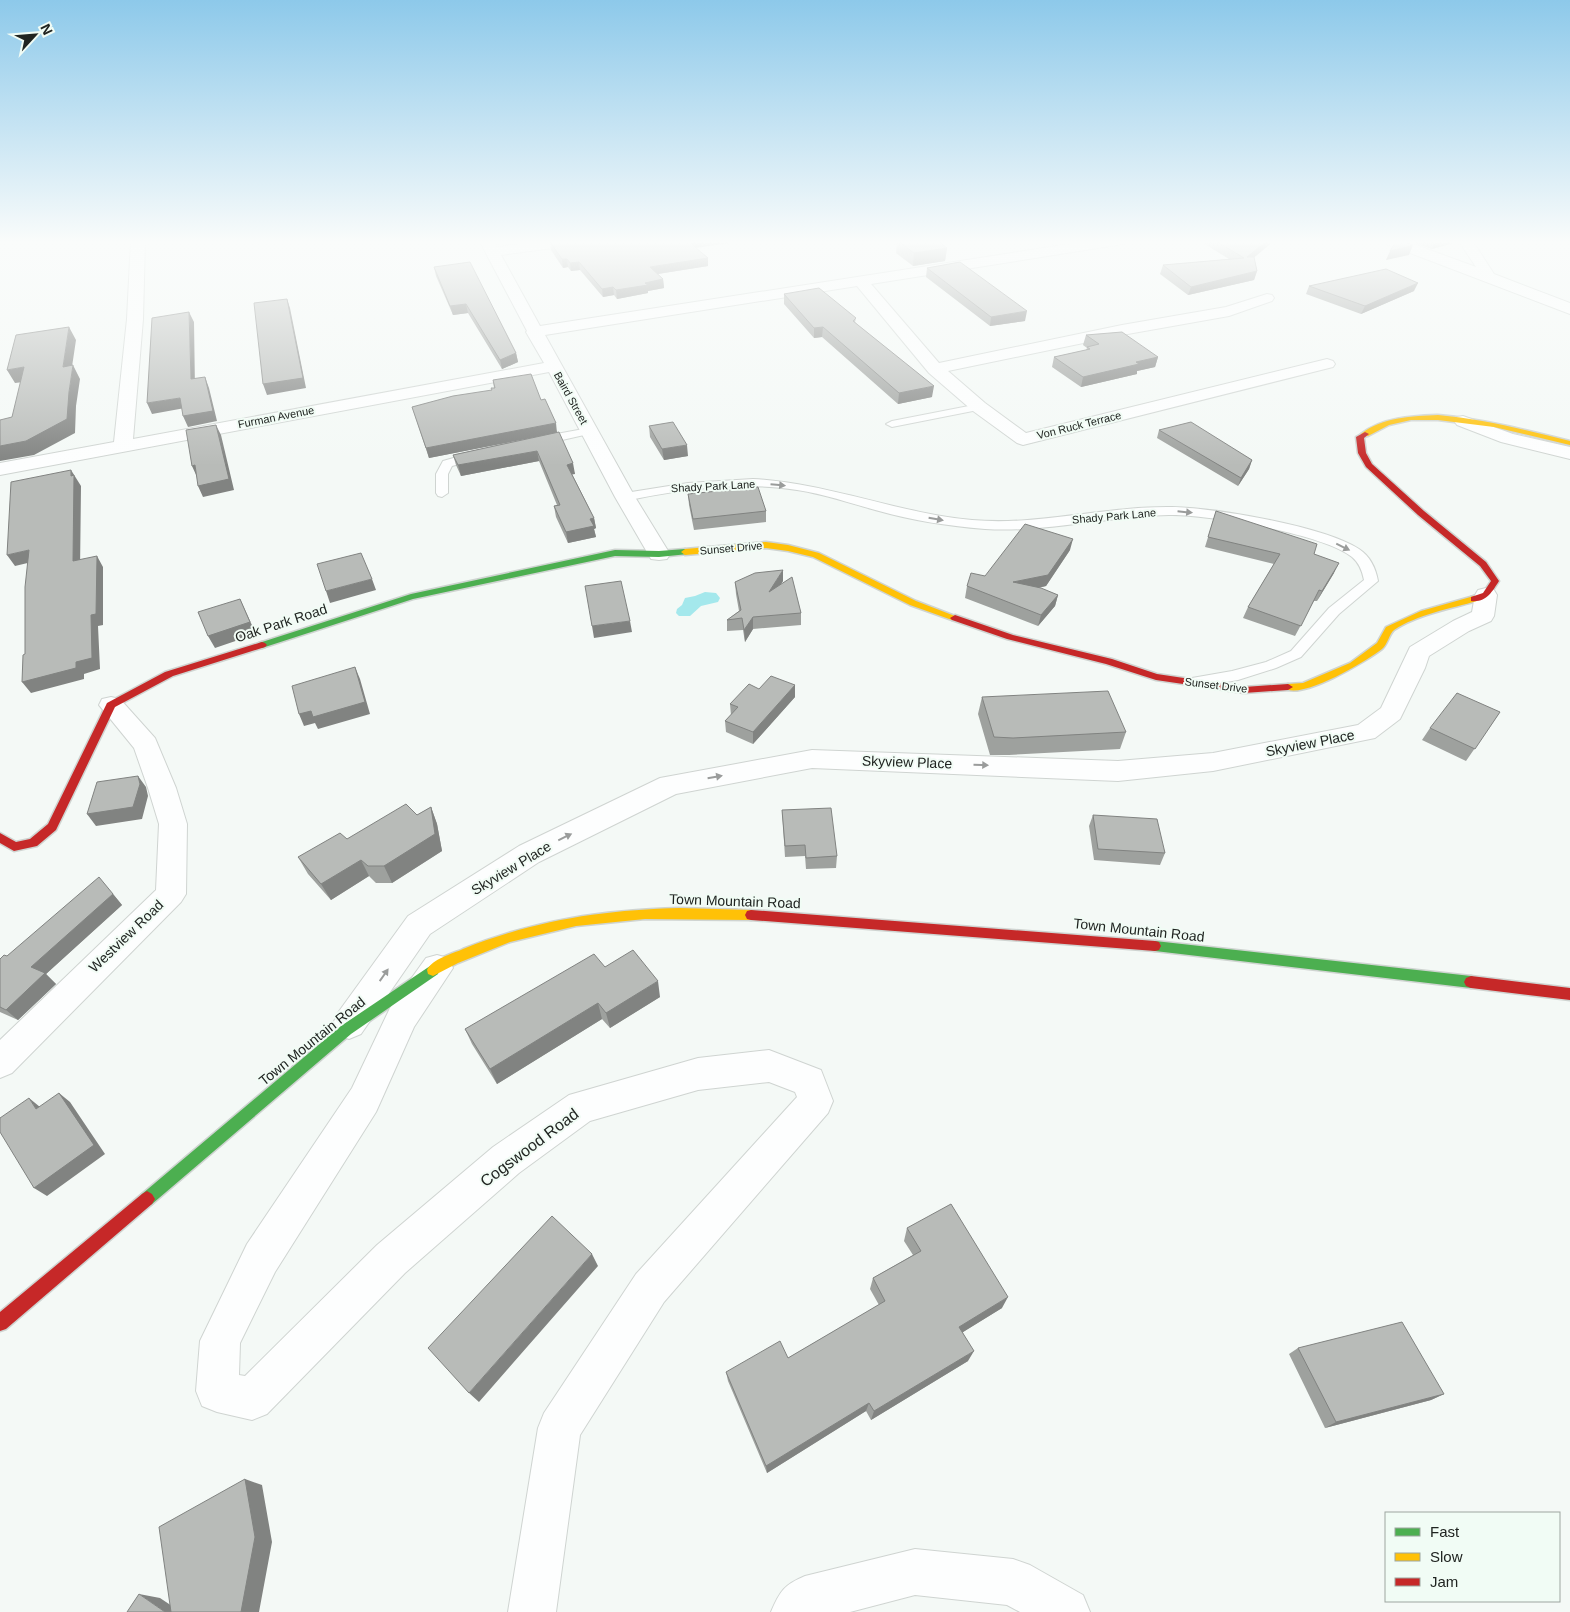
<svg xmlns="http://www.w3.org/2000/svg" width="1570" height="1612" font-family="Helvetica,sans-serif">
<rect width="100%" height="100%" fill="#f4f9f6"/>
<path fill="#a4e8ec" d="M 705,592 L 716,593 L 720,598 L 718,602 L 701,606 L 690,616 L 679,616 L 676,613 L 677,609 L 682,605 L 685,598 L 695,596 Z"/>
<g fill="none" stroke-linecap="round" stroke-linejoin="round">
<defs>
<path id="lane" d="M 979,404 L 985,407 L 983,409 L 892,427 L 886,424 L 892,421 Z
M 589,428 L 593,429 L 595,431 L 593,433 L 540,445 L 534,441 L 540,437 Z
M 478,451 L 484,455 L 482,458 L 452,466 L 448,474 L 448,493 L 442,497 L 438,496 L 436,493 L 436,474 L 443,461 Z
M 753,479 C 828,483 897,513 972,520 C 1039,526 1105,506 1172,507 C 1216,508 1323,526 1359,549 C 1370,556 1376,569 1378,581 L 1339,614 L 1301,657 L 1276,668 L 1238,680 L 1197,687 L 1192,686 L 1189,682 L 1192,678 L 1232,671 L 1266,662 L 1291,651 L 1329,608 L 1364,580 C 1362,570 1359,563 1352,557 C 1323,534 1207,514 1169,515 C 1108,516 1046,533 985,529 C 949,526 914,521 879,511 C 852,504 825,494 797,490 C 740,481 681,489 625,501 L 619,497 L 625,493 L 688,483 Z"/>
<path id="street" d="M 131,240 L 145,240 L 143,319 L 133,439 L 544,363 L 526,332 L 527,331 L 479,240 L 493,240 L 497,247 L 551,240 L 590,240 L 583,244 L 501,255 L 540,326 L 1096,240 L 1130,240 L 1123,244 L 871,284 L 939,363 L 1122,325 L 1226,307 L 1267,294 L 1272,295 L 1274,298 L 1272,301 L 1229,316 L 1122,335 L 948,371 L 985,403 L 1026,433 L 1327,359 L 1333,361 L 1335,364 L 1333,367 L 1023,445 L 1017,443 L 973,411 L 929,373 L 857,286 L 545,335 L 635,497 L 670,554 L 667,559 L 659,560 L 651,559 L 615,497 L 549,372 L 0,475 L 0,463 L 114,442 L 127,319 Z
M 1382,240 L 1402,240 L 1476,267 L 1458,240 L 1472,240 L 1494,274 L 1570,303 L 1570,314 L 1384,243 Z
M 1463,416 L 1513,434 L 1570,447 L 1570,459 L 1501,442 L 1457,425 L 1454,421 L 1457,417 Z
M 1486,588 L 1494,590 L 1497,595 L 1494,616 L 1491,621 L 1469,631 L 1429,656 L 1425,668 L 1400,719 L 1375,738 L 1213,771 L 1118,781 L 812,768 L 676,794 L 539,862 L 430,934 L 361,1034 L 349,1039 L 337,1034 L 333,1024 L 337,1014 L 408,916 L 519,846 L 660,778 L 812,750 L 1118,761 L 1213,753 L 1358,725 L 1381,708 L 1410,647 L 1453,621 L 1472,612 L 1475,595 L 1478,590 Z
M 111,697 L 120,699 L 155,738 L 176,788 L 187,824 L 186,894 L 181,902 L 12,1073 L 0,1078 L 0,1040 L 156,890 L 159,824 L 148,788 L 134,748 L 99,705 L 102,699 Z
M 437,955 L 448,958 L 453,968 L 414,1027 L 376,1112 L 275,1272 L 240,1343 L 239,1375 L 245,1376 L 377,1245 L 493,1147 L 569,1095 L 698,1058 L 769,1050 L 821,1070 L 833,1101 L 828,1113 L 664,1302 L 580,1435 L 556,1612 L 508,1612 L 538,1428 L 544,1413 L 636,1274 L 797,1097 L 795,1092 L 769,1082 L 698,1090 L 590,1121 L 519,1173 L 405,1273 L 267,1414 L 252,1420 L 217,1412 L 202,1406 L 196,1391 L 200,1341 L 247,1244 L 352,1088 L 390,1008 L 426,958 Z
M 915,1549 L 1013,1559 L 1030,1565 L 1083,1595 L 1090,1612 L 1020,1612 L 1007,1605 L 915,1595 L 850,1612 L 771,1612 C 780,1591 784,1585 805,1576 Z"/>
<path id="fast" d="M 685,549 L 689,552 L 688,554 L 659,557 L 615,556 L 413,599 L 265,647 L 262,648 L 257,645 L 259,643 L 411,594 L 615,550 L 659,551 Z
M 1155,941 L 1471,976 L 1476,978 L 1478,982 L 1476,986 L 1471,988 L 1155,951 L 1151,950 L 1149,946 L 1151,942 Z
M 433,964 L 438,966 L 439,970 L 438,974 L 351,1034 L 152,1204 L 147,1207 L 142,1204 L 139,1199 L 142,1194 L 341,1026 Z"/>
<path id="slow" d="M 1438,415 C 1483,419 1526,430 1570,441 L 1570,445 L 1494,427 L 1438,420 L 1411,420 L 1389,425 L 1368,436 L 1361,434 C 1382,417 1413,416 1438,415 Z
M 766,542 L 788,545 L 819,553 L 916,601 L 960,618 L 958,620 L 952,620 L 910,605 L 813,557 L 788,551 L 766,548 L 685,555 L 681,552 L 685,549 Z
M 1474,596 L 1477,597 L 1477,601 C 1452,608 1416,615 1394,630 C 1389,634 1388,644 1382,649 C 1368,660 1298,703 1283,687 L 1288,684 L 1303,683 L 1350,663 L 1377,643 L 1386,627 L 1421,611 Z
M 680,908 L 751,910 L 755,911 L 757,915 L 755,919 L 751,920 L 645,919 L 576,926 L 510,942 L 458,963 L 433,976 L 428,974 L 427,970 C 432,959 452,954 463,949 C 535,920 603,910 680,908 Z"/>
<path id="jam" d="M 1365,432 L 1369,434 L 1364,438 L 1366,453 L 1372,464 L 1424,511 L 1486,562 L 1499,581 C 1492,592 1486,603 1471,601 L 1471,597 L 1483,593 L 1491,581 L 1480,566 L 1418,515 L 1366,467 L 1358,453 L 1356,437 Z
M 955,615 L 1013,635 L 1112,659 L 1157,674 L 1244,687 L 1288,684 L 1293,687 L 1288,690 L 1244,693 L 1156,680 L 1106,664 L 1007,639 L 952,620 L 950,618 Z
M 262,642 L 265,643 L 267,645 L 265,647 L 173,676 L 115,707 L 56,830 L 37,846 L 14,851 L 0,843 L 0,833 L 16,842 L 30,839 L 48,824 L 107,703 L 165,672 Z
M 751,910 L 1155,941 L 1159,942 L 1161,946 L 1159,950 L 1155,951 L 751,920 L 747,919 L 745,915 L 747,911 Z
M 1471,976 L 1570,988 L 1570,1000 L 1471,988 L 1466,986 L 1464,982 L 1466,978 Z
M 147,1191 L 152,1194 L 155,1199 L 152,1204 L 6,1329 L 0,1331 L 0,1312 L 142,1194 Z"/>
</defs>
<use href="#lane" stroke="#cfd4d1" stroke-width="2"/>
<use href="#street" stroke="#cfd4d1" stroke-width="2"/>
<use href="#fast" stroke="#cfd4d1" stroke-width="3"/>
<use href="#slow" stroke="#cfd4d1" stroke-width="3"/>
<use href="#jam" stroke="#cfd4d1" stroke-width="3"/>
<use href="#lane" fill="#fdfefe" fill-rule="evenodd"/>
<use href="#street" fill="#fdfefe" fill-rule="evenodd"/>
<use href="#fast" fill="#4caf50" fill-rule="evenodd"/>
<use href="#slow" fill="#ffc107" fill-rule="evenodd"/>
<use href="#jam" fill="#c62828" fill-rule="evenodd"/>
</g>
<path fill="#9ea19e" d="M 897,240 L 937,240 L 947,248 L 945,261 L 913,266 L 896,253 Z
M 1198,240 L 1275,240 L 1254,257 L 1257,271 L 1254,280 L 1188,295 L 1160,274 L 1163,265 L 1229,259 Z
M 1406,240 L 1458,240 L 1457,242 L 1432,249 Z
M 550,242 L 696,248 L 708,258 L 708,266 L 658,274 L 663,279 L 664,288 L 648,291 L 648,293 L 617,299 L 614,295 L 603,297 L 580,270 L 571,271 L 568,267 L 563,268 L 551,250 Z
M 434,267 L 516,353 L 518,362 L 502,369 L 468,313 L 453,315 L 436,276 Z
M 927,268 L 1025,321 L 990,326 L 926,277 Z
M 1309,286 L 1414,291 L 1361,314 L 1306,294 Z
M 784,294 L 856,318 L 855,322 L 932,397 L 898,404 L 822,337 L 814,338 L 784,304 Z
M 1086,335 L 1158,357 L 1155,367 L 1137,371 L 1137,374 L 1081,387 L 1052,367 L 1054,357 L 1086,350 L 1087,348 L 1083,345 Z
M 493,380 L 541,400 L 557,432 L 575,474 L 572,474 L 594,518 L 596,528 L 594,529 L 596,537 L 568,543 L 556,517 L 554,506 L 557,505 L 539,461 L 461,476 L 456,465 L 453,455 L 529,438 L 429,458 L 412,407 L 492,390 L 494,388 Z
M 649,426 L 688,456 L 664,460 L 650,437 Z
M 1159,430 L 1252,460 L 1249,469 L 1238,486 L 1157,438 Z
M 688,494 L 766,511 L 766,522 L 694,530 L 689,505 Z
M 1216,511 L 1314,554 L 1334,573 L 1317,601 L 1314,601 L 1295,636 L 1243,618 L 1248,607 L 1274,564 L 1205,547 Z
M 1070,550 L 1046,586 L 1038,588 L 1058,595 L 1055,606 L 1038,626 L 965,598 L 967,586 L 985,576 Z
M 783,581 L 781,584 L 801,613 L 801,625 L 753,629 L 745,642 L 743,630 L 727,631 L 727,620 L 739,611 L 736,594 L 735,582 Z
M 795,685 L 795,697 L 753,744 L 726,732 L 725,721 L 731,715 L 730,704 L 759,689 Z
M 982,697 L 1126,732 L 1120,749 L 1009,755 L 990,755 L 978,714 Z
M 1500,712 L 1466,761 L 1422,740 L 1430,728 Z
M 431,807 L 437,824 L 442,851 L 392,883 L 376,883 L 369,876 L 331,900 L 308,874 L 298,857 L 417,815 Z
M 782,810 L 837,856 L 836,868 L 806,869 L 805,856 L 785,857 Z
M 1093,815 L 1165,853 L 1160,865 L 1094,860 L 1089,826 Z
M 113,894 L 122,905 L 46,974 L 56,984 L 18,1020 L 0,1012 L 0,959 L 7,956 Z
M 605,967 L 660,997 L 610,1028 L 602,1019 L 497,1084 L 472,1044 L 465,1029 Z
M 907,1228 L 1002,1308 L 963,1332 L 968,1361 L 871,1420 L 866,1411 L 767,1473 L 728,1381 L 726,1372 L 788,1358 L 879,1305 L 870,1289 L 873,1278 L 913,1255 L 904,1241 Z
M 1298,1348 L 1444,1394 L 1431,1400 L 1325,1428 L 1289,1354 Z"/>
<path fill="#818381" d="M 694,240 L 753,240 L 688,249 L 688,241 Z
M 1268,240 L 1275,240 L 1244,266 L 1247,257 Z
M 1438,240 L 1458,240 L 1457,242 L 1432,249 L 1435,241 Z
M 1413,245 L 1409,255 L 1386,260 L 1390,251 Z
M 947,248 L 945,261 L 913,266 L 914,253 Z
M 708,258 L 708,266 L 651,275 L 650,267 Z
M 562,259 L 567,259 L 568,267 L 563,268 Z
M 579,262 L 580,270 L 571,271 L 570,263 Z
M 1257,271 L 1254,280 L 1188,295 L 1191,287 Z
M 663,279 L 664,288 L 648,291 L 648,293 L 617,299 L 616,290 L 645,283 Z
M 1418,283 L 1414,291 L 1361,314 L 1365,306 Z
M 613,287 L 614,295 L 603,297 L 602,289 Z
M 287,299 L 290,308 L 306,388 L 267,395 L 263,384 Z
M 466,304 L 468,313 L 453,315 L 450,306 Z
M 1027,311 L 1025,321 L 990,326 L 991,317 Z
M 189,312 L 194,322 L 195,390 L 191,379 Z
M 69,327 L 76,340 L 70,380 L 63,367 Z
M 823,327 L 822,337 L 814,338 L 814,328 Z
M 516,353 L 518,362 L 502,369 L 500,360 Z
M 1158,357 L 1155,367 L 1137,371 L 1137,374 L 1081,387 L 1083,377 L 1136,362 Z
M 73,365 L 80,379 L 76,406 L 75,433 L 34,455 L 0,461 L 0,446 L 69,392 Z
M 24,367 L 32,381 L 15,383 L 7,370 Z
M 205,377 L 209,388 L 217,421 L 188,427 L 183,416 Z
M 934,386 L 932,397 L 898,404 L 899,393 Z
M 180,398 L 185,408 L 152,414 L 147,403 Z
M 556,423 L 557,433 L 429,458 L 426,448 Z
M 216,425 L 221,435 L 234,490 L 203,497 L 198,486 Z
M 687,445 L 688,456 L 664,460 L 662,449 Z
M 537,451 L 539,461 L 461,476 L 458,465 Z
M 1252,460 L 1249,469 L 1238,486 L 1241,478 Z
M 573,463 L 575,474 L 569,475 L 567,465 Z
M 195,465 L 197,477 L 192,466 Z
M 71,470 L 81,486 L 80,572 L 73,561 Z
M 594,518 L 596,528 L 594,529 L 596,537 L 568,543 L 566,532 L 590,519 Z
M 1073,539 L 1070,550 L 1046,586 L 1010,594 L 1013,582 Z
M 29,550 L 36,561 L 15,566 L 7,555 Z
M 97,556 L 103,567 L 103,625 L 98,626 L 100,669 L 84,674 L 84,679 L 31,693 L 22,682 L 76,662 L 91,615 Z
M 1339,563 L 1334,573 L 1317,601 L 1322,591 Z
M 783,570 L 783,581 L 769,603 L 769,592 Z
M 372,579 L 376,590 L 330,603 L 326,591 Z
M 1058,595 L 1055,606 L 1038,626 L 1041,615 Z
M 240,599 L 256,634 L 215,648 L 208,636 Z
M 753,617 L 753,629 L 745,642 L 744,630 Z
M 630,621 L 632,632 L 594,638 L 592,626 Z
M 355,667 L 360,679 L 370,714 L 318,729 L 315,723 L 304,726 L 299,714 Z
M 795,685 L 795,697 L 753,744 L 753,732 Z
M 138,776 L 146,787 L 148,796 L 142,819 L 96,826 L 87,814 Z
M 431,807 L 437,824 L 442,851 L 392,883 L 384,866 Z
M 361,860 L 369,876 L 331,900 L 321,884 Z
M 113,894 L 122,905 L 46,974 L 56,984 L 18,1020 L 6,1010 L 31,967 Z
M 658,981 L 660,997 L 610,1028 L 606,1013 Z
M 598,1003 L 602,1019 L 497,1084 L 490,1069 Z
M 59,1093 L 70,1102 L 105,1154 L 47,1196 L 34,1188 Z
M 29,1098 L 40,1107 L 36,1109 Z
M 592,1254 L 598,1266 L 479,1402 L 469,1393 Z
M 1008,1297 L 1002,1308 L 955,1337 L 959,1327 Z
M 974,1351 L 968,1361 L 871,1420 L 874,1411 Z
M 1444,1394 L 1431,1400 L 1325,1428 L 1336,1422 Z
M 869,1403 L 866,1411 L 767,1473 L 766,1466 Z
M 245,1479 L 262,1485 L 272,1542 L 259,1612 L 241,1612 Z
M 139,1594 L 160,1598 L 181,1612 L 165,1612 Z"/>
<path fill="#b8bbb8" stroke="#818381" d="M 564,240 L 694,240 L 688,241 L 708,258 L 650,267 L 663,279 L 645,283 L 648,285 L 616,290 L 613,287 L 602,289 L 579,262 L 570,263 L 567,259 L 562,259 L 550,242 Z
M 897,240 L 937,240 L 947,248 L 914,253 Z
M 1214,240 L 1268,240 L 1247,257 L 1254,257 L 1257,271 L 1191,287 L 1163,265 L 1244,258 Z
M 1397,240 L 1399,240 L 1413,245 L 1390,251 Z
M 470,262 L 516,353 L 500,360 L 466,304 L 450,306 L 434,267 Z
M 960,262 L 1027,311 L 991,317 L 927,268 Z
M 1386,269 L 1418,283 L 1365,306 L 1309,286 Z
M 819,288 L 856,318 L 853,321 L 934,386 L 899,393 L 823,327 L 814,328 L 784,294 Z
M 287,299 L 303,378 L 263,384 L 254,303 Z
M 189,312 L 191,379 L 205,377 L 213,411 L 183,416 L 180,398 L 147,403 L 152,318 Z
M 69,327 L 63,367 L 73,365 L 69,392 L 67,419 L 26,441 L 0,446 L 0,420 L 12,417 L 24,367 L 7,370 L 16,335 Z
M 1122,332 L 1158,357 L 1136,362 L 1139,364 L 1083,377 L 1054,357 L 1090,349 L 1087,347 L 1099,344 L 1086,335 Z
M 531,374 L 541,400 L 545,399 L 556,423 L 426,448 L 412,407 L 453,396 L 492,390 L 491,388 L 495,388 L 493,380 Z
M 673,422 L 687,445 L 662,449 L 649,426 Z
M 1191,422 L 1252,460 L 1241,478 L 1159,430 Z
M 216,425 L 229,479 L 198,486 L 195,465 L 192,466 L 186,430 Z
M 559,432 L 573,463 L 567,465 L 594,518 L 590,519 L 594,526 L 566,532 L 554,506 L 560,505 L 537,451 L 458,465 L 453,455 Z
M 71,470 L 71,476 L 74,475 L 73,561 L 97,556 L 96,614 L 91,615 L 92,658 L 76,662 L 76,668 L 22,682 L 23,655 L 25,654 L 25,587 L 29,550 L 7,555 L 11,482 Z
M 758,487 L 766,511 L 693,519 L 688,494 Z
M 1216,511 L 1317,544 L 1314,554 L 1339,563 L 1322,591 L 1319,590 L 1301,626 L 1248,607 L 1280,554 L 1208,537 Z
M 1025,524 L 1073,539 L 1048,575 L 1013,582 L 1041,588 L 1058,595 L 1041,615 L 967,586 L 971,573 L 985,576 Z
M 361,553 L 372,579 L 326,591 L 317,564 Z
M 783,570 L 769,592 L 792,577 L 801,613 L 753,617 L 744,630 L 742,618 L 727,620 L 741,610 L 735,582 L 755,573 Z
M 621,581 L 630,621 L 592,626 L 585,586 Z
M 240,599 L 250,622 L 208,636 L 198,612 Z
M 355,667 L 365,702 L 313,717 L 311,711 L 299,714 L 292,686 Z
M 771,676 L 795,685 L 753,732 L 725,721 L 738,707 L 730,704 L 749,684 L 759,689 Z
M 1108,691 L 1126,732 L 1013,738 L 994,737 L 982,697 Z
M 1457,693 L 1500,712 L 1475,749 L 1430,728 Z
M 138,776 L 140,784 L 133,807 L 87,814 L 97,782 Z
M 406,804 L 417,815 L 431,807 L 435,834 L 384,866 L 368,866 L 361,860 L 321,884 L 298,857 L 340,833 L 347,839 Z
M 831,808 L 837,856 L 806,858 L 805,845 L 785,846 L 782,810 Z
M 1093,815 L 1157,819 L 1165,853 L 1098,849 Z
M 99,877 L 113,894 L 31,967 L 45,973 L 6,1010 L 0,1007 L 0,959 L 4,955 L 7,956 Z
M 633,950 L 658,981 L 606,1013 L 598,1003 L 490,1069 L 465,1029 L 594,954 L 605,967 Z
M 59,1093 L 94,1145 L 34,1188 L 0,1132 L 0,1118 L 29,1098 L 36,1109 Z
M 951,1204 L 1008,1297 L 959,1327 L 974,1351 L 874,1411 L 869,1403 L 766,1466 L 726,1372 L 780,1341 L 788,1358 L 885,1301 L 873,1278 L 921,1251 L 907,1228 Z
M 552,1216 L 592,1254 L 469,1393 L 428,1348 Z
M 1402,1322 L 1444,1394 L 1336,1422 L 1298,1348 Z
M 245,1479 L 255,1537 L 241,1612 L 171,1612 L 159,1527 Z
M 139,1594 L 165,1612 L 127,1612 Z"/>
<defs><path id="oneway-solid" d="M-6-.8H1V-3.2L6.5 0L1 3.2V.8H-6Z" transform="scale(1.25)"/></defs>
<g fill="#9a9c9b">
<use href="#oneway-solid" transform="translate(778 485) rotate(5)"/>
<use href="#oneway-solid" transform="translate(1185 512) rotate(6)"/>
<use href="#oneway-solid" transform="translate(936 519) rotate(10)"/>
<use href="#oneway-solid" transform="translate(1343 547) rotate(26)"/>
<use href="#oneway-solid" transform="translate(981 765) rotate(2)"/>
<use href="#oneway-solid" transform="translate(715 777) rotate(-10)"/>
<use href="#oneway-solid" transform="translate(565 837) rotate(-26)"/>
<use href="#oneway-solid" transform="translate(384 975) rotate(-55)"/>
</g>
<linearGradient id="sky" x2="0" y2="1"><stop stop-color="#8dc9ea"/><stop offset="0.52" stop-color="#fafcfb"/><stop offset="1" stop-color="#fafcfb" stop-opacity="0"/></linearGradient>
<rect width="1570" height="466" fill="url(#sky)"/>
<g text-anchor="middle" stroke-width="4" stroke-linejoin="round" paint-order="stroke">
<g font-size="11" fill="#202421" stroke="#f1fcf5">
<text transform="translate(571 398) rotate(61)" y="4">Baird Street</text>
<text transform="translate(276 417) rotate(-11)" y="4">Furman Avenue</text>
<text transform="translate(1079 425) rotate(-14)" y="4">Von Ruck Terrace</text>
<text transform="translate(713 486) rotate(-3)" y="4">Shady Park Lane</text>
<text transform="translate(1114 516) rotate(-5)" y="4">Shady Park Lane</text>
<text transform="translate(731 548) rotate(-5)" y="4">Sunset Drive</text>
<text transform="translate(1216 685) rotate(7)" y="4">Sunset Drive</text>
</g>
<g font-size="14" fill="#202421" stroke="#f1fcf5">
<text transform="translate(281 623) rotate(-18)" y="5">Oak Park Road</text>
<text transform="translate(1310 743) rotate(-11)" y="5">Skyview Place</text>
<text transform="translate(907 762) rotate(2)" y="5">Skyview Place</text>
<text transform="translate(511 868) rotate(-31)" y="5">Skyview Place</text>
<text transform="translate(735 901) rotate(2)" y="5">Town Mountain Road</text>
<text transform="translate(1139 930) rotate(6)" y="5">Town Mountain Road</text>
<text transform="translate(126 936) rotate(-44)" y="5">Westview Road</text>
<text transform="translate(312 1041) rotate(-39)" y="5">Town Mountain Road</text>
</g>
<g font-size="16" fill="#202421" stroke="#f1fcf5">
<text transform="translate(529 1147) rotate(-37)" y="6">Cogswood Road</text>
</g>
</g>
<rect x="1385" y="1512" width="175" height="90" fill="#f1fcf5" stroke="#9da6a0"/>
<rect x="1395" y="1528" width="25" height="8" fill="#4caf50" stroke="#9da6a0"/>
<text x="1430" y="1537" font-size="15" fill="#202421">Fast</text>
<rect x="1395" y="1553" width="25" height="8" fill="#ffc107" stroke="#9da6a0"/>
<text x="1430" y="1562" font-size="15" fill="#202421">Slow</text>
<rect x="1395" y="1578" width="25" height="8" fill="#c62828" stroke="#9da6a0"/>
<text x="1430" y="1587" font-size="15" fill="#202421">Jam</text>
<g transform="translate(35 35) rotate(64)" stroke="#f1fcf5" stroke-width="4" paint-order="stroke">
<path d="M0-4L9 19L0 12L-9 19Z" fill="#202421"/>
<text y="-8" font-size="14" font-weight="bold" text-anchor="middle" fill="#202421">N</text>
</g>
</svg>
